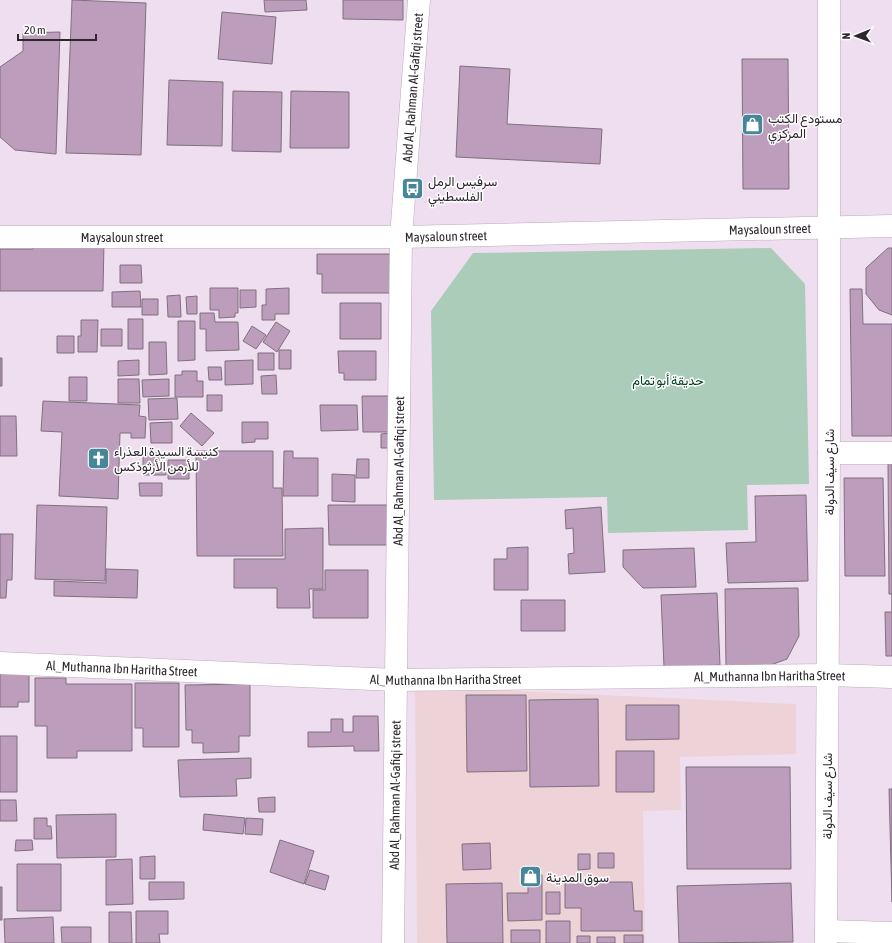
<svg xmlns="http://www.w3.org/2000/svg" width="892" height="943" font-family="'Asap Condensed',Vazirmatn,sans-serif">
<rect width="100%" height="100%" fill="#efdeef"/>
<path fill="#edd3d8" d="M 415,686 L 796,704 L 796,754 L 680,757 L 681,810 L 643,811 L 645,943 L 417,943 Z"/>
<path fill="#aaccb9" d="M 771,248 L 805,284 L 809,484 L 747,485 L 748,530 L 608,533 L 607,497 L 434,500 L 431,311 L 473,253 Z"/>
<path fill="#bd9dbc" stroke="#7f707e" d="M 72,0 L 146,3 L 141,155 L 66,153 Z
M 264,0 L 306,0 L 307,10 L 265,12 Z
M 343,0 L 403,0 L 403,20 L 343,19 Z
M 222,12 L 276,17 L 272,64 L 218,59 Z
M 60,32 L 56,154 L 15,150 L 0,137 L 0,67 L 23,51 L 23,33 Z
M 742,59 L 788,59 L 789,189 L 743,189 Z
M 460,66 L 510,69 L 507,124 L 602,129 L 600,164 L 456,157 Z
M 169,80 L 223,82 L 222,146 L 167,145 Z
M 233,91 L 282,92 L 281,152 L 232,151 Z
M 291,91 L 349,92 L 349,148 L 290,148 Z
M 33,238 L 104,243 L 103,291 L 0,291 L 0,249 L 33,249 Z
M 888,248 L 892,248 L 892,315 L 879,310 L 866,294 L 866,268 Z
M 317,254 L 392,254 L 392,293 L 322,293 L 322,274 L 317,274 Z
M 120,265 L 141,265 L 142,283 L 120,283 Z
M 210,288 L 238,288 L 238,313 L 235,313 L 235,317 L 219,318 L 219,310 L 210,310 Z
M 289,288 L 289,314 L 275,314 L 275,320 L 262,320 L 262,305 L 266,305 L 266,289 Z
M 850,289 L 862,289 L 863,324 L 892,324 L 892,436 L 852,436 Z
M 240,290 L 256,290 L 256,307 L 240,308 Z
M 140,291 L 141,307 L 112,307 L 112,292 Z
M 180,295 L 181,317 L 168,317 L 167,296 Z
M 197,296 L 197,314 L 187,314 L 186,297 Z
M 142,299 L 158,299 L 158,315 L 142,315 Z
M 340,303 L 381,303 L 381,339 L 340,339 Z
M 200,313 L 214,313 L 215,322 L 238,322 L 239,350 L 206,351 L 206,329 L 200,329 Z
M 128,319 L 143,319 L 143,349 L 128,349 Z
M 81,320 L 98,320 L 97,352 L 78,352 L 78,336 L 81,336 Z
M 178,321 L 195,321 L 195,360 L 178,361 Z
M 276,322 L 290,331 L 277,352 L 263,342 Z
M 252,326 L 266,335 L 256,349 L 243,341 Z
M 101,329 L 122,329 L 122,346 L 101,346 Z
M 57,336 L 74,336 L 74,353 L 57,353 Z
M 149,342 L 166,342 L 167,374 L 149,375 Z
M 279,350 L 291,350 L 291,369 L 279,369 Z
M 338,351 L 376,351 L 376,380 L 344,380 L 344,373 L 339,373 Z
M 258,353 L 274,353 L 274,370 L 258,370 Z
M 0,358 L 2,358 L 2,386 L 0,386 Z
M 139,360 L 139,375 L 118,376 L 118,361 Z
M 253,360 L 253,384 L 225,385 L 225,361 Z
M 208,367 L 221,367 L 222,380 L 209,380 Z
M 182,371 L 197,371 L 197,381 L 203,381 L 203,397 L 175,397 L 175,375 L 182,375 Z
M 276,375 L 277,394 L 262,394 L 261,376 Z
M 69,377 L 87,377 L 87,401 L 69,401 Z
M 118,379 L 139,379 L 140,403 L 118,403 Z
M 169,379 L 169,396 L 143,397 L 142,380 Z
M 207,395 L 222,395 L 222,411 L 207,411 Z
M 362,396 L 393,396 L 394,432 L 363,432 Z
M 177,398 L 178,419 L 149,420 L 148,399 Z
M 43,401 L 140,405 L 139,416 L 146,417 L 145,438 L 131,438 L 131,433 L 120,433 L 118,499 L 59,496 L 62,432 L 41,431 Z
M 320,405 L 357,405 L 358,430 L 321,431 Z
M 191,413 L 214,433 L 202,446 L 180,426 Z
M 0,416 L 16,416 L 17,456 L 0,456 Z
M 172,422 L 172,443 L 151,443 L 150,423 Z
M 242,422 L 268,422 L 268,439 L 255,439 L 255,442 L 242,443 Z
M 390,433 L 391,448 L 381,448 L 381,434 Z
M 196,451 L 273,451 L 273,488 L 282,488 L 283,556 L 197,556 Z
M 284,451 L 293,451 L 293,458 L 318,458 L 318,496 L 283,496 Z
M 143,453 L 159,453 L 159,464 L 165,464 L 166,475 L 143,475 Z
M 357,459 L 369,459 L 369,478 L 356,478 Z
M 168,460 L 189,460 L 189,479 L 168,479 Z
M 888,464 L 892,464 L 892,656 L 886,656 L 885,612 L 892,612 L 892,594 L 889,594 Z
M 332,474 L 355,475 L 355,502 L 332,501 Z
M 844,478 L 883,478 L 885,576 L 845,576 Z
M 139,483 L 162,483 L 162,496 L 140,496 Z
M 806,495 L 808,581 L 728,583 L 726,543 L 756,542 L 755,496 Z
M 37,505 L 107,507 L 105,581 L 35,579 Z
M 328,505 L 394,505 L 394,545 L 329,545 Z
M 601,507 L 605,572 L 569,574 L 568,554 L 574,553 L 573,528 L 566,529 L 565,510 Z
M 323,528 L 323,589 L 309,589 L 310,608 L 277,608 L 277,588 L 234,588 L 234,559 L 285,559 L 285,529 Z
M 0,534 L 13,534 L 12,580 L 7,580 L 6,598 L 0,598 Z
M 528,547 L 528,590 L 494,590 L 494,559 L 507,559 L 507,548 Z
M 694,548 L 696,587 L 643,588 L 623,567 L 623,550 Z
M 106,569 L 138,570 L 137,598 L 54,596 L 54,581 L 106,583 Z
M 325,570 L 368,570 L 368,618 L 313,618 L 313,590 L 325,590 Z
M 798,588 L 799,636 L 787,659 L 768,666 L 726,667 L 725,589 Z
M 717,593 L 720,665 L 664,667 L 661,595 Z
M 521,600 L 565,600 L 565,631 L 521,631 Z
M 29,666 L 29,702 L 18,702 L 18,707 L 0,707 L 0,667 Z
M 35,678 L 66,678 L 66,684 L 132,684 L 132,751 L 77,751 L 77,758 L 47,758 L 47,726 L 35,726 Z
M 135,683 L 179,683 L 179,747 L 143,747 L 143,728 L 135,728 Z
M 250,684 L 250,736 L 239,736 L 239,752 L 203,753 L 203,743 L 192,743 L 192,730 L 186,730 L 185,685 Z
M 466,695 L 526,695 L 527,771 L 467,772 Z
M 598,699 L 599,786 L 530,787 L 529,700 Z
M 626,705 L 679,705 L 679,739 L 626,740 Z
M 353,716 L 378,716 L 379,751 L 354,751 L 354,746 L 308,747 L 308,732 L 331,732 L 331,719 L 343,719 L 343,732 L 353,732 Z
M 0,736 L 17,736 L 17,792 L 0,792 Z
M 616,751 L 654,751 L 654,792 L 616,792 Z
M 251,758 L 251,778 L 236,779 L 237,796 L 180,797 L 178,760 Z
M 686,767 L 790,767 L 791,869 L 687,869 Z
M 889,789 L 892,789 L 892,902 Z
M 275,797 L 275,812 L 259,812 L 258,798 Z
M 0,800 L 16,800 L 17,821 L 0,821 Z
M 116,814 L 116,857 L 57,858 L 56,815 Z
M 204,814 L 245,818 L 243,834 L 203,830 Z
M 34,818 L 47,818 L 47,826 L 51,826 L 52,839 L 34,839 Z
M 246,818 L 263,819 L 262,835 L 245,834 Z
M 16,840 L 32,840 L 33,850 L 15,851 Z
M 280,840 L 314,851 L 304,884 L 270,872 Z
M 490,843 L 491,869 L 463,870 L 462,844 Z
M 598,853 L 614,853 L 614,868 L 598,868 Z
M 578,854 L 590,854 L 590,869 L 578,870 Z
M 155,856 L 155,879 L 140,879 L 140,857 Z
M 132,859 L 133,904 L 106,905 L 106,860 Z
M 17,864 L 61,864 L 61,911 L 17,911 Z
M 310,870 L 329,876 L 325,890 L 305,884 Z
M 542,875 L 542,920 L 508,921 L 507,893 L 528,893 L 528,876 Z
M 149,882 L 184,882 L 184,899 L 149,900 Z
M 565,882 L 632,882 L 634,911 L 642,911 L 642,931 L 581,931 L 581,908 L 565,908 Z
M 502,883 L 503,943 L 447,943 L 446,884 Z
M 791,883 L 793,942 L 679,943 L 677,886 Z
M 0,887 L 2,887 L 2,920 L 0,920 Z
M 546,892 L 560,892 L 560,914 L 546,914 Z
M 136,911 L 168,911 L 168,934 L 159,934 L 160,943 L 136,943 Z
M 109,912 L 131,912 L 132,943 L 109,943 Z
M 53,917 L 54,943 L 5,943 L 4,919 Z
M 546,921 L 570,921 L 570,943 L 546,943 Z
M 61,927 L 91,927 L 91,943 L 62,943 Z
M 511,930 L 540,930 L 540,943 L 511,943 Z
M 624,935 L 643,935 L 643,943 L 624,943 Z
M 577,936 L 590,936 L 590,943 L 577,943 Z
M 597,937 L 615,937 L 615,943 L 597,943 Z"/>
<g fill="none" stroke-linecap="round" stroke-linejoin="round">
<defs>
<g id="minor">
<path d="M 829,453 L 892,453"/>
<path id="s1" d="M 0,663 L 396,680 L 828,675 L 892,677"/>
<path d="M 826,931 L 892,933"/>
</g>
<path id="tertiary" d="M 826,943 L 829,453 L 829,0"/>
<g id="secondary">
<path id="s2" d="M 0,237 L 401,237 L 892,226"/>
<path id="s3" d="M 393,943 L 401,237 L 419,0"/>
</g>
</defs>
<use href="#minor" stroke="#bbaaba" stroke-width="23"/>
<use href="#tertiary" stroke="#bbaaba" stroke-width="23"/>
<use href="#secondary" stroke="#bbaaba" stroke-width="23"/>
<use href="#minor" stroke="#fff" stroke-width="22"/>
<use href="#tertiary" stroke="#fff" stroke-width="22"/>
<use href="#secondary" stroke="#fff" stroke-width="22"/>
</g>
<defs>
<symbol id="shop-square" viewBox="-11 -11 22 22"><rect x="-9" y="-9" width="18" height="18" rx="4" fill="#458799" stroke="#fff"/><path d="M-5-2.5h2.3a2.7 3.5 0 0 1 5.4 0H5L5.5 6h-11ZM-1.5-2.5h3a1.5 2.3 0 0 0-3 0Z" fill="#fff"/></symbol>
<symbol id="bus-square" viewBox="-11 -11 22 22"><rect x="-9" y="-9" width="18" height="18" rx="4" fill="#458799" stroke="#fff"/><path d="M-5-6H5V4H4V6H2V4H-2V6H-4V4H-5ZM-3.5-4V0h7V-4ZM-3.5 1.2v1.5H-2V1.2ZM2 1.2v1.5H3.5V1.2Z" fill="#fff"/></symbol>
<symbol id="church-square" viewBox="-11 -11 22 22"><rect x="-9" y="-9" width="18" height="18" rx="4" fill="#458799" stroke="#fff"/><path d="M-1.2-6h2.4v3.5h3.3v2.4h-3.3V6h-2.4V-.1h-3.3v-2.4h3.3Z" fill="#fff"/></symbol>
</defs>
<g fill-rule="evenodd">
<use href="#shop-square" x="740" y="112" width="25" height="25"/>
<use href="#bus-square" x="400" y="176" width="25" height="25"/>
<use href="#church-square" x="86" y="446" width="25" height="25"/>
<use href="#shop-square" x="518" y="864" width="25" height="25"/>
</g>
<g text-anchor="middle" stroke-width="3" stroke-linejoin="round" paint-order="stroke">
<g font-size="13" fill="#2d272d" stroke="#fff">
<text dy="5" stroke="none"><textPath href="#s3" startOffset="856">Abd Al_Rahman Al-Gafiqi street</textPath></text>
<text dy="5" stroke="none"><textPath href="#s2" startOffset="770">Maysaloun street</textPath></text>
<text dy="5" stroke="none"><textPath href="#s2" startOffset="446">Maysaloun street</textPath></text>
<text dy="5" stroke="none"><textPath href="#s2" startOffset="122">Maysaloun street</textPath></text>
<text dy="5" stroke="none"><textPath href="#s3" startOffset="472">Abd Al_Rahman Al-Gafiqi street</textPath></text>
<text transform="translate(829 472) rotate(-90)" y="5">شارع سيف الدولة</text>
<text dy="5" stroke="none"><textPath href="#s1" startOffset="122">Al_Muthanna Ibn Haritha Street</textPath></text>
<text dy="5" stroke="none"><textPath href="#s1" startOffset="770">Al_Muthanna Ibn Haritha Street</textPath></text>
<text dy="5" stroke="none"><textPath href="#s1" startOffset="446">Al_Muthanna Ibn Haritha Street</textPath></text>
<text dy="5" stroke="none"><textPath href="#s3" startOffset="148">Abd Al_Rahman Al-Gafiqi street</textPath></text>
<text transform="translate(827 796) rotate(-90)" y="5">شارع سيف الدولة</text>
</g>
<g font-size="13" fill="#2d272d" stroke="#fff" text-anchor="start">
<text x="768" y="123">مستودع الكتب<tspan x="768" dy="15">المركزي</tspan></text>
<text x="428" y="186">سرفيس الرمل<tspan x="428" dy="15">الفلسطيني</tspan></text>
<text x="114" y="456">كنيسة السيدة العذراء<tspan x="114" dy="15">للأرمن الأرثوذكس</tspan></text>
<text x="546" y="882">سوق المدينة</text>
</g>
<g font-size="13" fill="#003c25" stroke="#fff">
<text x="668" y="385">حديقة أبو تمام</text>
</g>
</g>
<g transform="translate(856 36) rotate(269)" stroke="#ffffff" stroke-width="3" paint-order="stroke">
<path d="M0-3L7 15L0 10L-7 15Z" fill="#2d272d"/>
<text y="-6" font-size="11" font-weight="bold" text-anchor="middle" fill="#2d272d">N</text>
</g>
<path d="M18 34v6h78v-6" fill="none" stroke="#2d272d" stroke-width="2"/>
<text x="24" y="34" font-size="12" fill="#2d272d" stroke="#ffffff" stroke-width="3" paint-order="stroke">20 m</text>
</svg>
